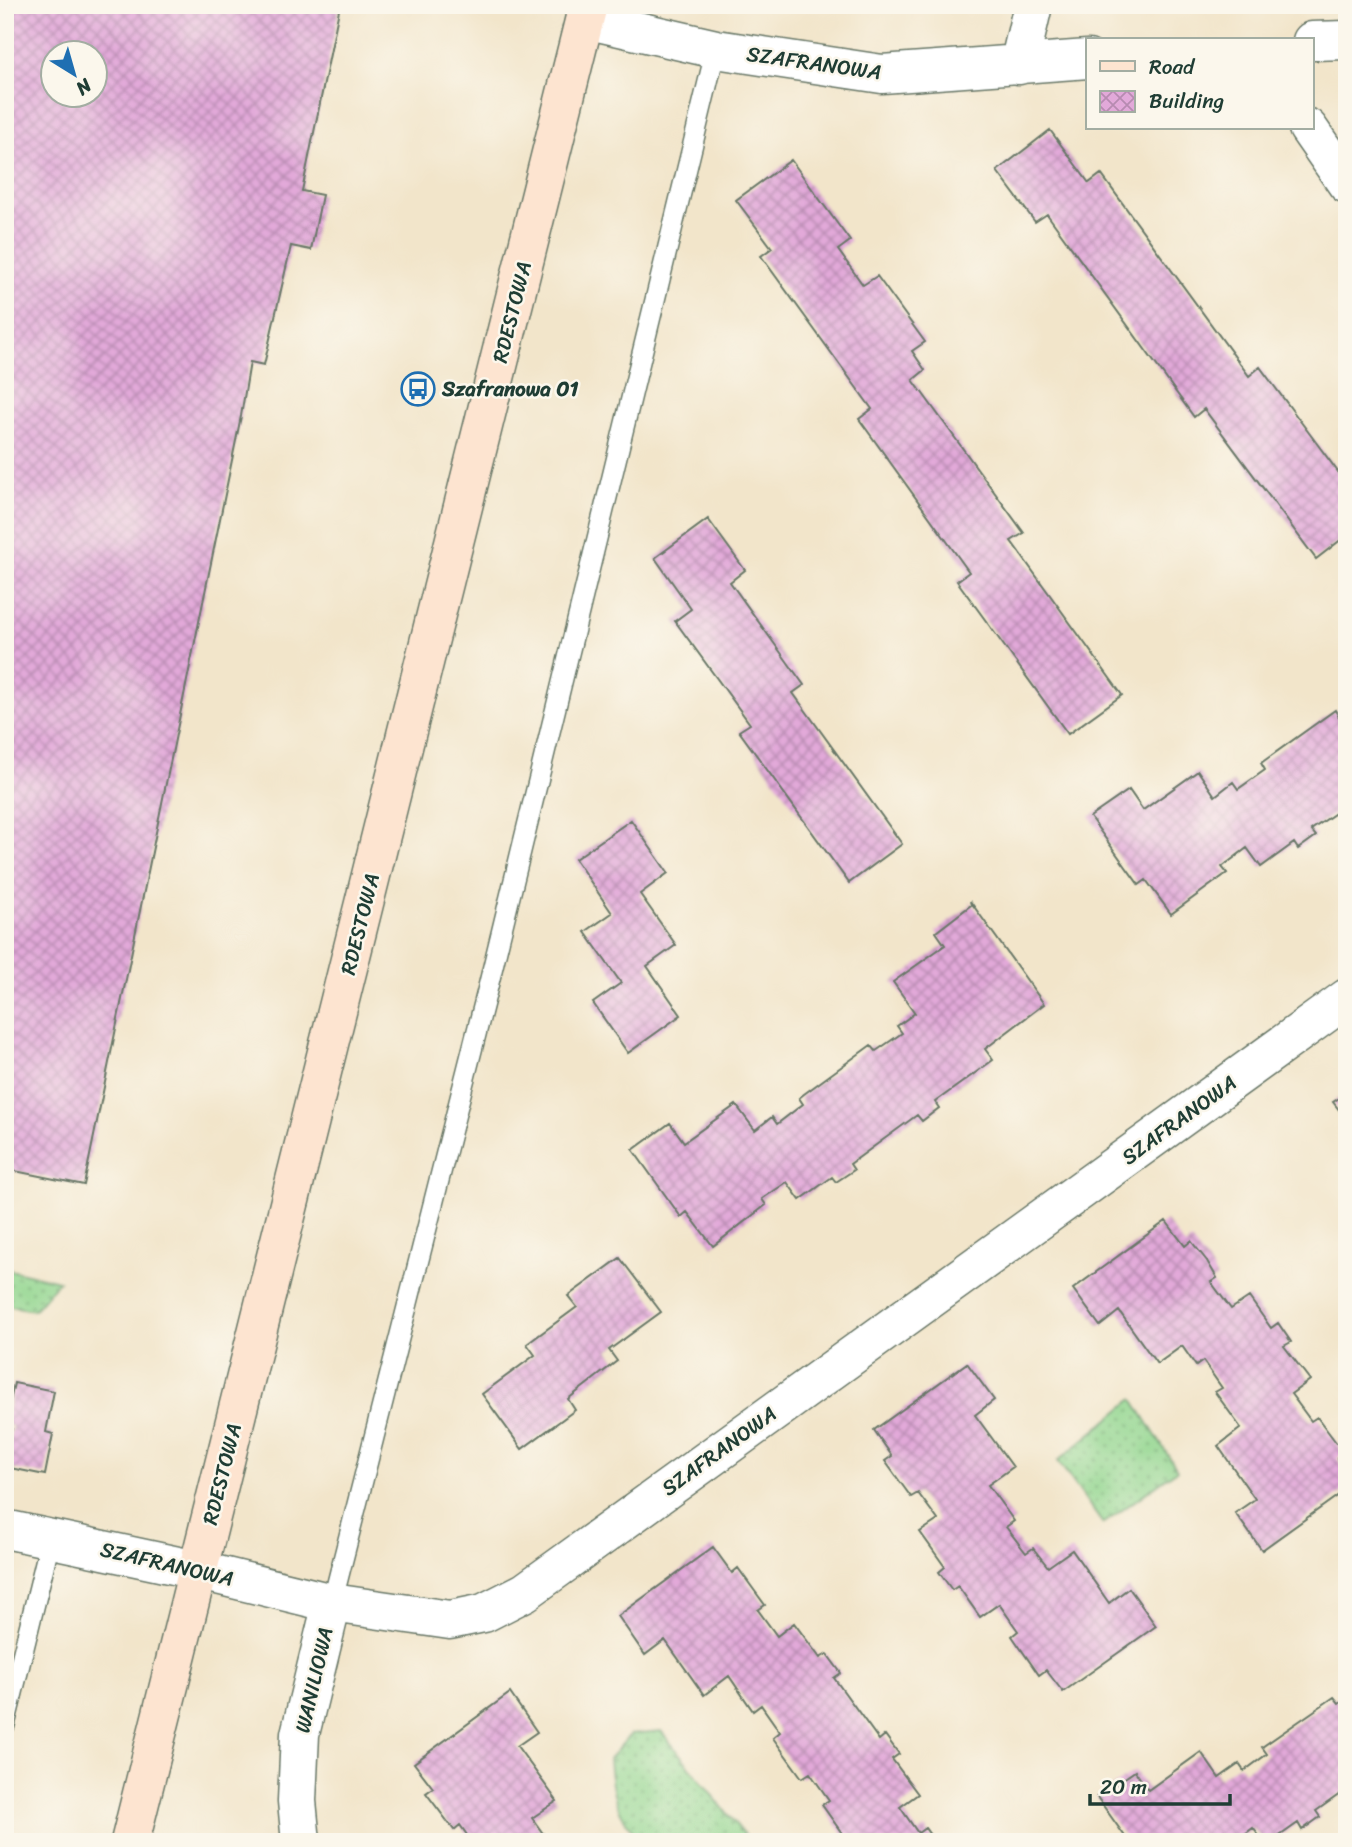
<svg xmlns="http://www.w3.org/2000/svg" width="1352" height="1847" font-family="Sriracha,sans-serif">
<defs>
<pattern id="grass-dots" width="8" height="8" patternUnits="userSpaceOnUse" patternTransform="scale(1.75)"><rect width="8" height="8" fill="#92d68f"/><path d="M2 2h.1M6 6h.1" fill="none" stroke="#77af76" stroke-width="1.8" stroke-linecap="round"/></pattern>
<pattern id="building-cross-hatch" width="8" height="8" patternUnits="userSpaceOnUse" patternTransform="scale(1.75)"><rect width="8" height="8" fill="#e2a9d9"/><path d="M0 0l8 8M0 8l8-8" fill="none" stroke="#b78bb1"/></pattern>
</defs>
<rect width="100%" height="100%" fill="#fbf7ec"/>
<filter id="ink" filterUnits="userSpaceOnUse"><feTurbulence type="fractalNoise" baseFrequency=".0143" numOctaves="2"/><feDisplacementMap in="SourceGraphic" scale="14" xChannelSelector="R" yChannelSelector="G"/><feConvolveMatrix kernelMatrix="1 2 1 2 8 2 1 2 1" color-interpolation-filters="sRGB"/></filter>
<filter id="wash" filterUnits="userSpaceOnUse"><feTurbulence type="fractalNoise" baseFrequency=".00686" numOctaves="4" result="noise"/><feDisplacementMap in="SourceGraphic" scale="28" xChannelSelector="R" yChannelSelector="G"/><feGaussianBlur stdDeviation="1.57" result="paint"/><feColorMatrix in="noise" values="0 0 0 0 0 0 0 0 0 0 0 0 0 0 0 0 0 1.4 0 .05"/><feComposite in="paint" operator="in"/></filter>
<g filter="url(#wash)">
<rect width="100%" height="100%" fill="#f2e5ca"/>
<path fill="url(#grass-dots)" stroke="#588a62" stroke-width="2" d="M 5,1269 L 59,1281 L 34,1310 L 5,1305 Z
M 1133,1399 L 1177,1470 L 1103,1524 L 1058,1461 Z
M 661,1731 L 750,1842 L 641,1842 C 616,1811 612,1798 609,1759 L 631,1734 Z"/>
<g id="blocks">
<path fill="url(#building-cross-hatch)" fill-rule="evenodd" d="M 5,5 L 340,5 L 302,191 L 322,195 L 311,250 L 291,246 L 264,365 L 250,362 L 241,416 L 84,1185 L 5,1169 ZM 52,52 L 94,52 L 94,94 L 52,94 Z
M 1050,130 L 1089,183 L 1101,174 L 1249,376 L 1260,367 L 1347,484 L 1347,535 L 1316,559 L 1204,409 L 1194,417 L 1047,214 L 1035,222 L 997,171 Z
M 791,160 L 850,241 L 838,250 L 863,285 L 877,276 L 925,342 L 912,351 L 925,370 L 913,380 L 1024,533 L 1011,541 L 1122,695 L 1068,734 L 957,581 L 969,572 L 859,419 L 872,409 L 761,256 L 772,248 L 736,200 Z
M 708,519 L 745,570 L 730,582 L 804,685 L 793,693 L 902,844 L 849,883 L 739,731 L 750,724 L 675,621 L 691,609 L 655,558 Z
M 1335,710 L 1339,717 L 1347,711 L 1347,805 L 1311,830 L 1316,836 L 1298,849 L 1294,843 L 1261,867 L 1247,848 L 1222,867 L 1227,873 L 1171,914 L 1146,880 L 1139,885 L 1090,817 L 1129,790 L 1143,810 L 1198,771 L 1215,796 L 1233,782 L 1238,789 L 1265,770 L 1261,763 Z
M 631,820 L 668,873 L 640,894 L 676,945 L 647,966 L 681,1015 L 628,1053 L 593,1003 L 621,983 L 585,932 L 612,913 L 575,859 Z
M 970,901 L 1044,1004 L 985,1049 L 993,1060 L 935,1102 L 939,1108 L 922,1121 L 917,1115 L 850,1164 L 854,1170 L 836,1182 L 832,1177 L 800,1200 L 787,1182 L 762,1199 L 766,1205 L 713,1246 L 687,1212 L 681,1217 L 633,1150 L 670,1123 L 684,1142 L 736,1105 L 755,1130 L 772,1117 L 777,1124 L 803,1104 L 799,1098 L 804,1094 L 871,1045 L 876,1051 L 902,1033 L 897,1026 L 915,1013 L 893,982 L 945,945 L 936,932 L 971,905 Z
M 1347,1093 L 1347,1120 L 1333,1102 Z
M 1166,1221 L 1185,1246 L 1191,1241 L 1207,1261 L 1217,1278 L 1211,1282 L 1231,1309 L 1249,1297 L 1271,1328 L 1278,1323 L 1291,1342 L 1284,1346 L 1310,1380 L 1291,1394 L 1311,1421 L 1317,1417 L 1344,1453 L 1337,1458 L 1347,1471 L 1347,1489 L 1262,1550 L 1235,1513 L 1255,1499 L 1218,1446 L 1241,1428 L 1215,1392 L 1222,1388 L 1203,1361 L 1196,1366 L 1182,1346 L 1157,1364 L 1119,1311 L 1100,1326 L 1073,1289 Z
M 620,1258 L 661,1312 L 609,1350 L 617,1361 L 568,1399 L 575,1410 L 522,1449 L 482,1394 L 535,1355 L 527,1344 L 577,1307 L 568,1296 Z
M 967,1363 L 994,1400 L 975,1415 L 1013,1467 L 988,1485 L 1014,1521 L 1006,1527 L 1026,1553 L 1033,1548 L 1048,1567 L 1072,1550 L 1109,1603 L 1129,1588 L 1156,1626 L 1063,1692 L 1046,1670 L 1039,1675 L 1023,1652 L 1012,1636 L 1018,1631 L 999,1604 L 980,1617 L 958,1586 L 952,1590 L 939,1572 L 945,1567 L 920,1532 L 938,1520 L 918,1493 L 911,1497 L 885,1461 L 892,1456 L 874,1430 Z
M 14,1383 L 54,1391 L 46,1432 L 53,1434 L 45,1475 L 5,1467 L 12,1426 L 5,1424 Z
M 713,1547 L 732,1573 L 738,1568 L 754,1590 L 765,1605 L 758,1610 L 777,1636 L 794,1623 L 820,1658 L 827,1654 L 841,1673 L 834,1678 L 879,1740 L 885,1735 L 899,1754 L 892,1759 L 918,1794 L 900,1807 L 918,1833 L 925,1828 L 935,1842 L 843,1842 L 846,1839 L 822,1805 L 829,1800 L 810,1773 L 802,1778 L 773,1738 L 780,1732 L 761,1705 L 753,1711 L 729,1676 L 704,1695 L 665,1640 L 645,1655 L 618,1616 Z
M 510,1693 L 537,1732 L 517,1746 L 557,1801 L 532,1818 L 549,1842 L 472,1842 L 460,1825 L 454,1830 L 426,1793 L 433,1788 L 414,1763 Z
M 1334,1697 L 1339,1703 L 1347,1698 L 1347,1789 L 1316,1811 L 1320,1817 L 1302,1830 L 1298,1823 L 1271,1842 L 1264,1842 L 1253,1828 L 1234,1842 L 1129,1842 L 1097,1797 L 1135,1771 L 1148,1790 L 1201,1752 L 1219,1778 L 1239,1764 L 1244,1771 L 1267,1754 L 1262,1747 Z"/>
</g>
</g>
<g filter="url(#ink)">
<use href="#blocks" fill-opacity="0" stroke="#697868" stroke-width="2"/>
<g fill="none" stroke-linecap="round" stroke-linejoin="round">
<defs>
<path id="lane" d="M 332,1603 L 487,991 L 716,49
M 5,1725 L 51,1538"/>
<path id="street" d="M 585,19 L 716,49 L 882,74 L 1088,59
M 1312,41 L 1347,40
M 1019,65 L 1033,5
M 1308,128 L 1347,184
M 5,1529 L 197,1570 L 332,1603 L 450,1620 L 484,1613 L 525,1592 L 1347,998
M 301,1842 L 297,1801 L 300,1734 L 332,1603"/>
<path id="secondary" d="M 130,1842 L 588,5"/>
</defs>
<use href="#lane" stroke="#697868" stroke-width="22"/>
<use href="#street" stroke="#697868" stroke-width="41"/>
<use href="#secondary" stroke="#697868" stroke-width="41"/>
<use href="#lane" stroke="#fff" stroke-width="19"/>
<use href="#street" stroke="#fff" stroke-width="38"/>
<use href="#secondary" stroke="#fde4d0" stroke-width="38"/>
</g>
</g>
<defs>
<symbol id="bus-ring" viewBox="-11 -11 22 22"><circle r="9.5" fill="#fbf7ec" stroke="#1f6fb2" stroke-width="1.5"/><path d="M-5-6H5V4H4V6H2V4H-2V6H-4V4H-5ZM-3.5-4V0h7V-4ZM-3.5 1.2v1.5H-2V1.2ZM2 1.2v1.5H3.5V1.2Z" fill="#1f6fb2"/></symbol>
</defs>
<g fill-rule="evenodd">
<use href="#bus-ring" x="399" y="370" width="38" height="38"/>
</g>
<g text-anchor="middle" stroke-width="5" stroke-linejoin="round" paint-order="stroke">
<g font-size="21" fill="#1f3d34" stroke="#fbf7ec">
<text transform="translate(814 63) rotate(8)" y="7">SZAFRANOWA</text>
<text transform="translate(512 312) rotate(-76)" y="7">RDESTOWA</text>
<text transform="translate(360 924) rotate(-76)" y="7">RDESTOWA</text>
<text transform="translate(1179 1120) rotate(-36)" y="7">SZAFRANOWA</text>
<text transform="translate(719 1451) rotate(-36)" y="7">SZAFRANOWA</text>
<text transform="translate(222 1474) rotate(-76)" y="7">RDESTOWA</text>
<text transform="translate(167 1564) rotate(13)" y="7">SZAFRANOWA</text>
<text transform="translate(314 1680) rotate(-77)" y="7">WANILIOWA</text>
</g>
<g font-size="21" font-weight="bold" fill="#1f3d34" stroke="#fbf7ec" text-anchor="start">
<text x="442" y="396">Szafranowa 01</text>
</g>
</g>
<rect width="1352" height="1847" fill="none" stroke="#fbf7ec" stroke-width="28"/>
<rect x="1086" y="38" width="228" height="91" fill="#fbf7ec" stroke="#a3ada2" stroke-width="2"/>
<rect x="1100" y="61" width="35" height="10" fill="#fde4d0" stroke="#a3ada2" stroke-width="2"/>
<text x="1149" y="74" font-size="21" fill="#1f3d34">Road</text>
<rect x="1100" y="91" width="35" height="21" fill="url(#building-cross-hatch)" stroke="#a3ada2" stroke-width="2"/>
<text x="1149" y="108" font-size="21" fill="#1f3d34">Building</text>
<g transform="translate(74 74) rotate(143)"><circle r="33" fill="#fbf7ec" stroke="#a3ada2" stroke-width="2"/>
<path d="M0-5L12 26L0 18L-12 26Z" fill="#1f6fb2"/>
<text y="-10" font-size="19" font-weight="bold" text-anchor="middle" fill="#1f3d34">N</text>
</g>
<path d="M1090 1794v10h140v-10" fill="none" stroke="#1f3d34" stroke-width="3.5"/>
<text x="1100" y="1794" font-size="21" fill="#1f3d34" stroke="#fbf7ec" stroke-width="5" paint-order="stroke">20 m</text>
</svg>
